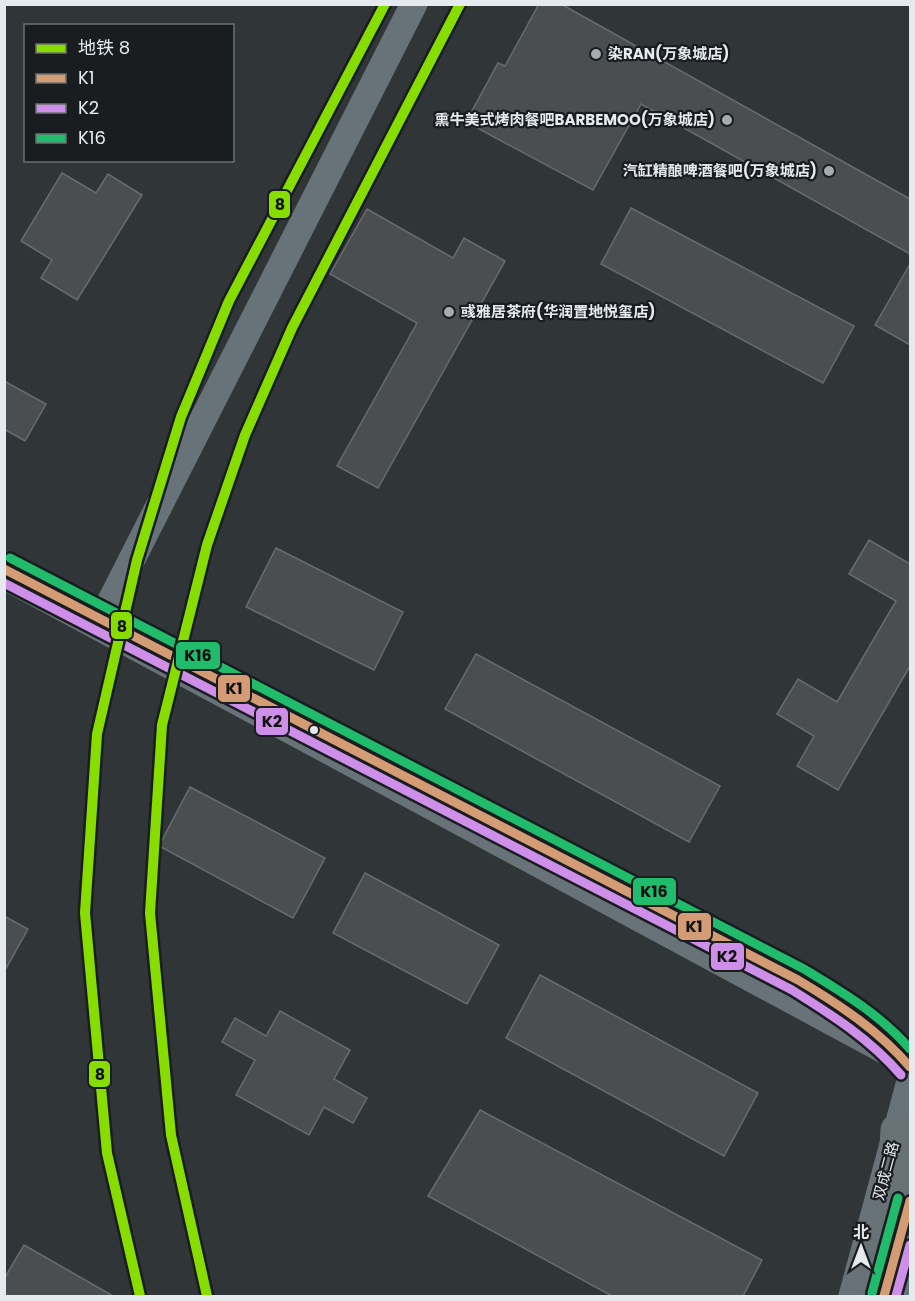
<svg xmlns="http://www.w3.org/2000/svg" width="915" height="1301" font-family="Poppins,'Noto Sans SC',sans-serif">
<rect width="100%" height="100%" fill="#303538"/>
<path fill="#4a4e51" stroke="#686c6e" stroke-width="1.5" d="M 539,4 L 561,4 L 910,199 L 910,254 L 641,104 L 593,190 L 466,122 L 498,63 L 505,66 Z
M 62,173 L 96,193 L 108,174 L 142,195 L 77,300 L 41,278 L 52,260 L 21,241 Z
M 631,208 L 854,326 L 823,383 L 601,264 Z
M 367,209 L 453,258 L 464,238 L 505,261 L 378,488 L 337,466 L 417,323 L 330,274 Z
M 910,264 L 910,345 L 875,325 Z
M 4,381 L 46,404 L 25,441 L 4,429 Z
M 869,540 L 910,564 L 910,666 L 838,790 L 797,766 L 814,736 L 777,714 L 798,679 L 837,702 L 896,601 L 849,574 Z
M 276,548 L 403,612 L 374,670 L 246,607 Z
M 476,654 L 720,786 L 689,842 L 445,709 Z
M 190,787 L 325,858 L 293,918 L 159,846 Z
M 365,873 L 499,945 L 467,1004 L 333,933 Z
M 4,916 L 28,929 L 4,972 Z
M 540,975 L 758,1093 L 724,1156 L 506,1038 Z
M 280,1011 L 350,1050 L 334,1079 L 367,1098 L 353,1123 L 324,1107 L 309,1135 L 236,1095 L 255,1060 L 222,1042 L 235,1018 L 266,1036 Z
M 480,1110 L 762,1260 L 743,1296 L 612,1296 L 428,1196 Z
M 24,1245 L 113,1296 L 4,1296 L 4,1279 Z"/>
<g fill="none" stroke-linecap="round" stroke-linejoin="round">
<path stroke="#687279" stroke-width="27" d="M 4,576 L 910,1064
M 98,626 L 414,4
M 852,1296 L 910,1081
M 898,1296 L 910,1249"/>
<path stroke="#677176" stroke-width="33" d="M 871,1296 L 891,1224 L 897,1130"/>
<defs>
<path id="bus-1" d="M 4,569 L 798,980 C 840,1005 878,1030 910,1067
M 884,1296 L 910,1201"/>
<path id="bus-2" d="M 4,583 L 792,990 C 832,1015 870,1039 901,1075
M 896,1296 L 910,1245"/>
<path id="bus-3" d="M 10,558 L 804,969 C 842,992 881,1015 910,1049
M 872,1293 L 898,1198"/>
</defs>
<use href="#bus-1" stroke="#191d20" stroke-width="14"/>
<use href="#bus-2" stroke="#191d20" stroke-width="14"/>
<use href="#bus-3" stroke="#191d20" stroke-width="14"/>
<use href="#bus-1" stroke="#d39c74" stroke-width="9"/>
<use href="#bus-2" stroke="#ce8fe9" stroke-width="9"/>
<use href="#bus-3" stroke="#20bc6c" stroke-width="9"/>
<defs>
<path id="metro-1" d="M 140,1296 L 107,1153 L 85,913 L 97,734 L 137,560 L 181,417 L 229,301 L 385,4
M 207,1296 L 171,1135 L 150,913 L 162,725 L 207,545 L 245,435 L 292,328 L 460,4"/>
</defs>
<use href="#metro-1" stroke="#191d20" stroke-width="15"/>
<use href="#metro-1" stroke="#8d0" stroke-width="10"/>
</g>
<g fill="#a5abae" stroke="#191d20" stroke-width="2">
<circle cx="596" cy="54" r="6"/>
<circle cx="727" cy="120" r="6"/>
<circle cx="829" cy="171" r="6"/>
<circle cx="449" cy="312" r="6"/>
</g>
<circle fill="#e4eaee" stroke="#191d20" stroke-width="2" cx="314" cy="730" r="5"/>
<g text-anchor="middle" stroke-width="4.5" stroke-linejoin="round" paint-order="stroke">
<g font-size="15" font-weight="bold" fill="#e4eaee" stroke="#191d20" text-anchor="start">
<text x="608" y="59">染RAN(万象城店)</text>
<text x="715" y="125" text-anchor="end">熏牛美式烤肉餐吧BARBEMOO(万象城店)</text>
<text x="817" y="176" text-anchor="end">汽缸精酿啤酒餐吧(万象城店)</text>
<text x="461" y="317">彧雅居茶府(华润置地悦玺店)</text>
</g>
<g font-size="15" fill="#e4eaee" stroke="#191d20">
<text transform="translate(886 1171) rotate(-75)" y="5">双成二路</text>
</g>
</g>
<g stroke="#191d20" stroke-width="2">
<rect x="268" y="190" width="23" height="29" rx="6" fill="#8d0"/>
<rect x="110" y="611" width="23" height="29" rx="6" fill="#8d0"/>
<rect x="175" y="641" width="46" height="29" rx="6" fill="#20bc6c"/>
<rect x="217" y="674" width="34" height="29" rx="6" fill="#d39c74"/>
<rect x="255" y="707" width="34" height="29" rx="6" fill="#ce8fe9"/>
<rect x="632" y="877" width="45" height="29" rx="6" fill="#20bc6c"/>
<rect x="677" y="912" width="35" height="29" rx="6" fill="#d39c74"/>
<rect x="710" y="942" width="35" height="29" rx="6" fill="#ce8fe9"/>
<rect x="88" y="1060" width="23" height="28" rx="6" fill="#8d0"/>
</g>
<g font-size="16" text-anchor="middle" font-weight="bold" fill="#111">
<text x="280" y="210">8</text>
<text x="122" y="632">8</text>
<text x="198" y="661">K16</text>
<text x="234" y="694">K1</text>
<text x="272" y="727">K2</text>
<text x="654" y="897">K16</text>
<text x="694" y="932">K1</text>
<text x="727" y="962">K2</text>
<text x="100" y="1080">8</text>
</g>
<rect width="915" height="1301" fill="none" stroke="#e4eaee" stroke-width="12"/>
<rect x="24" y="24" width="210" height="138" fill="#191d20" stroke="#6a6f72" stroke-width="1.5"/>
<rect x="36" y="44" width="30" height="9" fill="#88dd00" stroke="#6a6f72" stroke-width="1.5"/>
<text x="78" y="54" font-size="18" fill="#e4eaee">地铁 8</text>
<rect x="36" y="74" width="30" height="9" fill="#d39c74" stroke="#6a6f72" stroke-width="1.5"/>
<text x="78" y="84" font-size="18" fill="#e4eaee">K1</text>
<rect x="36" y="104" width="30" height="9" fill="#ce8fe9" stroke="#6a6f72" stroke-width="1.5"/>
<text x="78" y="114" font-size="18" fill="#e4eaee">K2</text>
<rect x="36" y="134" width="30" height="9" fill="#20bc6c" stroke="#6a6f72" stroke-width="1.5"/>
<text x="78" y="144" font-size="18" fill="#e4eaee">K16</text>
<g transform="translate(861 1247)" stroke="#191d20" stroke-width="4.5" paint-order="stroke">
<path d="M0-4.5L10 22L0 15L-10 22Z" fill="#e4eaee"/>
<text y="-9" font-size="16" font-weight="bold" text-anchor="middle" fill="#e4eaee">北</text>
</g>
</svg>
